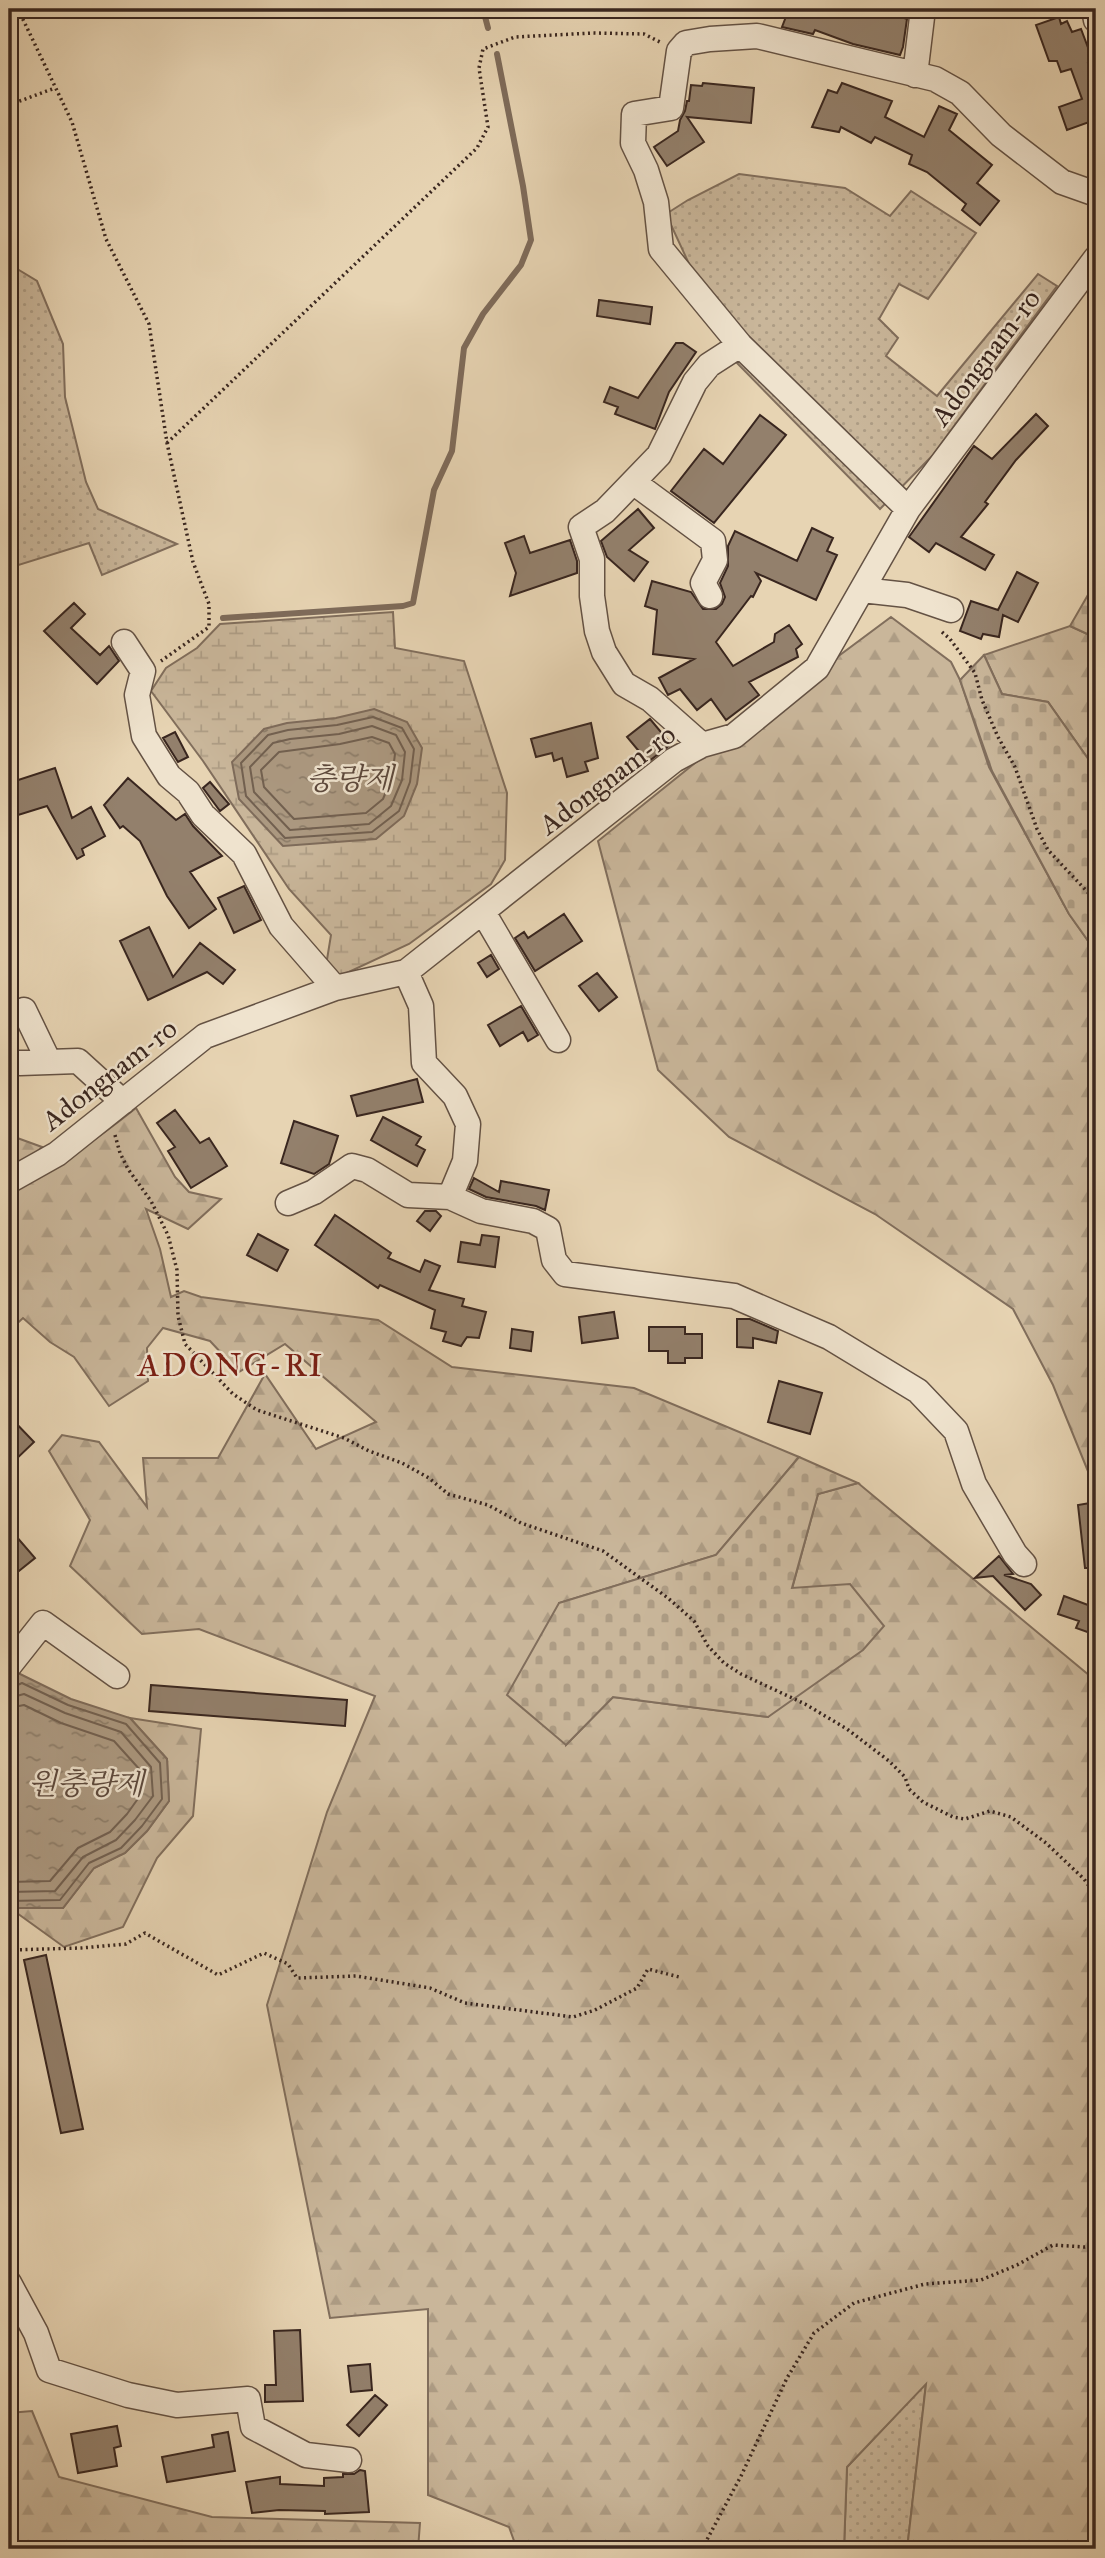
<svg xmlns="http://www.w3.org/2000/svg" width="1105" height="2558" font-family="'IM FELL Great Primer','Noto Serif KR',serif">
<defs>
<pattern id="grass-dots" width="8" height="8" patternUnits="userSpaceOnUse" patternTransform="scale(1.75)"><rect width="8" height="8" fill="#c9b69a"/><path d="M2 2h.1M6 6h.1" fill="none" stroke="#ad9c84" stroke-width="1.8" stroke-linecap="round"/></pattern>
<pattern id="forest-firs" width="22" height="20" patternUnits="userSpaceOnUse" patternTransform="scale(1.75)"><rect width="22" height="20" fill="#c9b69a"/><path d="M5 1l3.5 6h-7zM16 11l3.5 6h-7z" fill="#ad9c84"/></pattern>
<pattern id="wetland-marsh" width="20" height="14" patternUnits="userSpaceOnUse" patternTransform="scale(1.75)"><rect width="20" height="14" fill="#c9b69a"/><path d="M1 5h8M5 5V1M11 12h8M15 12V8" fill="none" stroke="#ad9c84"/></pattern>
<pattern id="cemetery-stones" width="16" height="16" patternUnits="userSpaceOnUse" patternTransform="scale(1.75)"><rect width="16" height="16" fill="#c9b69a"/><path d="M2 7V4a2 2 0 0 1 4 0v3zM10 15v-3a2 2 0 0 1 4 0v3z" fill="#ad9c84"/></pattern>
<pattern id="water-ripples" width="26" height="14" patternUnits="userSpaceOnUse" patternTransform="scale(1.75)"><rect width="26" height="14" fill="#ac9981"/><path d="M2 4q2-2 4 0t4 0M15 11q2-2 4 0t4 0" fill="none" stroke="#8d7d69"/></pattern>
</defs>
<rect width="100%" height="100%" fill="#e7d4b3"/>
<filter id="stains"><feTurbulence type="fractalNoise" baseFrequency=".00286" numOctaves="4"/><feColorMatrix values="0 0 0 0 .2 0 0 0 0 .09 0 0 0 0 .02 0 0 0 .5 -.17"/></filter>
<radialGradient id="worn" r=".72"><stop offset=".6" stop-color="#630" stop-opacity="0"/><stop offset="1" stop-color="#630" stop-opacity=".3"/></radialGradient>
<path fill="url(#grass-dots)" stroke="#816e5c" stroke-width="2" d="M 739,174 L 845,188 L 890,216 L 911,191 L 976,233 L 928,299 L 899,284 L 879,319 L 898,338 L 886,356 L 937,396 L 1038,274 L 1057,286 L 932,456 L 880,509 L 733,359 L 666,214 L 688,200 Z
M 9,264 L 37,281 L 63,344 L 65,397 L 86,482 L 98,509 L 177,544 L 102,575 L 89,543 L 9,568 Z
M 926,2383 L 908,2541 L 910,2549 L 844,2549 L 847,2467 Z"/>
<path fill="url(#forest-firs)" stroke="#816e5c" stroke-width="2" d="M 891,617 L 951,662 L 960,680 L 989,767 L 1069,914 L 1096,952 L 1096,1491 L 1053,1385 L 1013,1309 L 875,1214 L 729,1137 L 658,1070 L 598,841 L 700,759 Z
M 1070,626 L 1096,638 L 1096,770 L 1048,702 L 1002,694 L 984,655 Z
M 136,1108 L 175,1177 L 189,1192 L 221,1199 L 188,1229 L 146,1209 L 160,1249 L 171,1297 L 184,1291 L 201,1297 L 378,1320 L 452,1367 L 634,1388 L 799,1457 L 716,1555 L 559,1603 L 566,1745 L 613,1697 L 768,1717 L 792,1589 L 818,1494 L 858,1483 L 1096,1681 L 1096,2549 L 910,2549 L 908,2541 L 926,2384 L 847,2467 L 844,2549 L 517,2549 L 509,2527 L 428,2495 L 428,2309 L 330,2318 L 267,2005 L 327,1812 L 375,1696 L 199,1629 L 142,1634 L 70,1566 L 90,1520 L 49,1451 L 62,1435 L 99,1442 L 147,1507 L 143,1458 L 218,1458 L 265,1374 L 316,1449 L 376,1422 L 285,1344 L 239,1372 L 210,1341 L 163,1328 L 147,1348 L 148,1381 L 109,1406 L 74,1357 L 50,1342 L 23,1318 L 9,1331 L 9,1189 C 57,1167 95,1141 136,1108 Z
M 9,1135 L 42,1147 L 21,1168 L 9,1174 Z
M 130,1718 L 201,1729 L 193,1816 L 157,1858 L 123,1927 L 64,1947 L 10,1908 L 63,1908 L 94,1868 L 125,1853 L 147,1831 L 169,1801 L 167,1759 Z
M 32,2411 L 59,2477 L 212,2517 L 420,2523 L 418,2549 L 9,2549 L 9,2413 Z"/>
<path fill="url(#wetland-marsh)" stroke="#816e5c" stroke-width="2" d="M 393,612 L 395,648 L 464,661 L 507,793 L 505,860 L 491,884 L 409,944 L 323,984 L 331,935 L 289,889 L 203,761 L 151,691 L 166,668 L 197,648 L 220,624 Z"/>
<path fill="url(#cemetery-stones)" stroke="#816e5c" stroke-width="2" d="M 1096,581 L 1096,638 L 1070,626 Z
M 984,655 L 1002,694 L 1048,702 L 1096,770 L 1096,952 L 1069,914 L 992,771 L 960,680 Z
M 799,1457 L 858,1483 L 818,1494 L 792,1588 L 850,1584 L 884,1626 L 863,1650 L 768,1717 L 613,1697 L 566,1745 L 507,1695 L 559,1603 L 716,1555 Z"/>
<path fill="url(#water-ripples)" stroke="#7e6b5a" stroke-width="2" d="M 374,709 L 407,722 L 422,748 L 417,784 L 404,816 L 376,839 L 283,846 L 239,799 L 232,762 L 264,729 L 287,723 L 336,718 Z
M 18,1673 L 71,1699 L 130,1718 L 167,1759 L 169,1801 L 147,1831 L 125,1853 L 94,1868 L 63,1908 L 9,1908 L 9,1685 Z"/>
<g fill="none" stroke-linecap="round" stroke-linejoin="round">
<path stroke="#726050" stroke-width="2" d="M 373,717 L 402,728 L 414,749 L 410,782 L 399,811 L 372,832 L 285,838 L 246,796 L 241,763 L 268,735 L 288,730 L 337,725 Z
M 372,726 L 396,735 L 405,752 L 402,780 L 391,806 L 369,824 L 290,830 L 254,792 L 250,767 L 273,743 L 290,739 L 339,734 Z
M 372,737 L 389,743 L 395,754 L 392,777 L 383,799 L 366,813 L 294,819 L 264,787 L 261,770 L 279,752 L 340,744 Z
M 9,1689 L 22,1683 L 68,1705 L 126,1724 L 160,1763 L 162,1799 L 142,1826 L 121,1848 L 89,1863 L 60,1900 L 9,1901
M 9,1698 L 24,1694 L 65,1713 L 121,1732 L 151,1767 L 153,1796 L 135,1820 L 116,1840 L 83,1857 L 55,1891 L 9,1892
M 9,1708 L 24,1705 L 61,1723 L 114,1741 L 141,1771 L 142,1793 L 127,1814 L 110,1832 L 78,1848 L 50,1881 L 9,1882"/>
<path stroke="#7e6b5a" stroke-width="6" d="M 483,9 L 488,28
M 223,618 L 403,606 L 413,603 L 434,490 L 452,451 L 464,348 L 483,314 L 521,265 L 531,240 L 523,186 L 497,54"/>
</g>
<path fill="#93806c" stroke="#39261f" stroke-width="2" d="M 789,9 L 880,9 L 907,19 L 903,47 L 900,55 L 853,44 L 815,30 L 813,34 L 782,27 Z
M 1059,17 L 1061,24 L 1067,21 L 1072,32 L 1081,29 L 1093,61 L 1088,63 L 1096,88 L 1096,134 L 1093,134 L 1089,122 L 1067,130 L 1059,107 L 1082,99 L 1071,69 L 1061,72 L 1057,61 L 1049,61 L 1036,25 Z
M 703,83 L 754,88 L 751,123 L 687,117 L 704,142 L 667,166 L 654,147 L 678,131 L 680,120 L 685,111 L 687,101 L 689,101 L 691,85 L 702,86 Z
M 842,83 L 892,101 L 885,117 L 924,137 L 939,106 L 957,114 L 949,130 L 992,165 L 977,183 L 999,201 L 980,225 L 962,210 L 966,204 L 927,172 L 909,164 L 912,155 L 875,137 L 871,143 L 841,127 L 839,132 L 812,127 L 828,90 L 837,93 Z
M 599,300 L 652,307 L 650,324 L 597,316 Z
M 676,343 L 683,343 L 696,352 L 669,392 L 655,429 L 615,414 L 618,407 L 604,402 L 610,387 L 638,398 Z
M 1036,414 L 1048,426 L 1016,460 L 985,502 L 988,504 L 961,537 L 994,555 L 985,570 L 936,543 L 929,552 L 909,537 L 974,446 L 992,459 Z
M 760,415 L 786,435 L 714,523 L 671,491 L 704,449 L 723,464 Z
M 638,509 L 654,528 L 629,550 L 648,562 L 634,581 L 607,557 L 601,541 Z
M 812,528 L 833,538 L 827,551 L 837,555 L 816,600 L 756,573 L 761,581 L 753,597 L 751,596 L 716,642 L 733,666 L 774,642 L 775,634 L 789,625 L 802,644 L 796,649 L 798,657 L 749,682 L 759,695 L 726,720 L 711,699 L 697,710 L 680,689 L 668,695 L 659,678 L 694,659 L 653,654 L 657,610 L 645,606 L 652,581 L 691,592 L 703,609 L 716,609 L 722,604 L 725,597 L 720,583 L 728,566 L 728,546 L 735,531 L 797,561 Z
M 524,536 L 530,553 L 570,540 L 577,561 L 577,573 L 510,596 L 516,573 L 505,543 Z
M 1017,572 L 1038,583 L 1018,622 L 1003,615 L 999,637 L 983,634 L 981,639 L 960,631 L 971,601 L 998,610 Z
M 74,603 L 85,614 L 71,628 L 100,655 L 109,646 L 119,661 L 97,684 L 44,631 Z
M 650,719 L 671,744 L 648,762 L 627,737 Z
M 591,723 L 598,758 L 585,762 L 588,771 L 567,777 L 562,758 L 554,761 L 552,753 L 536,757 L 531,739 Z
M 175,732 L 188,757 L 178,762 L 163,738 Z
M 55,768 L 72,818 L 91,807 L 105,836 L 82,849 L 84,855 L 77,859 L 47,806 L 18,815 L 9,787 L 9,783 Z
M 128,778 L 176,820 L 185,814 L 193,826 L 222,856 L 190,872 L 216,909 L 189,928 L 167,896 L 140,841 L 123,826 L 120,828 L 104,805 Z
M 210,782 L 229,804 L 220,811 L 203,788 Z
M 244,886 L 261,920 L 234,933 L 218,898 Z
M 564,914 L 582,941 L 535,971 L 515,938 L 524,932 L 528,938 Z
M 149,927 L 173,977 L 200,943 L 235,970 L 223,984 L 207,972 L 148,1000 L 120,941 Z
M 491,955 L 499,969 L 487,977 L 478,963 Z
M 597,973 L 617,997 L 599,1011 L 579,986 Z
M 521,1006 L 538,1035 L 528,1041 L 523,1032 L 500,1046 L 488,1025 Z
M 417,1079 L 423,1102 L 357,1116 L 351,1096 Z
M 175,1110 L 200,1143 L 209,1138 L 227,1166 L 191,1188 L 168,1151 L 175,1147 L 157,1123 Z
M 383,1117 L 421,1137 L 416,1145 L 425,1150 L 417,1166 L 371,1140 Z
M 294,1121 L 338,1136 L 329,1164 L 314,1174 L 281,1163 Z
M 474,1178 L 499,1192 L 501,1181 L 549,1190 L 545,1210 L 536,1206 L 486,1197 L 469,1189 Z
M 425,1211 L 436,1211 L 441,1216 L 430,1231 L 417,1221 Z
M 335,1215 L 391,1253 L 388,1258 L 420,1272 L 425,1260 L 440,1266 L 429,1290 L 464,1299 L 462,1306 L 486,1312 L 479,1338 L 467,1337 L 461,1346 L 443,1341 L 446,1332 L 431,1328 L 435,1310 L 380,1285 L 378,1288 L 315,1245 Z
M 258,1234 L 288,1250 L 277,1271 L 247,1255 Z
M 482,1235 L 499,1237 L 495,1267 L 458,1262 L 461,1242 L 480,1245 Z
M 614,1312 L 618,1338 L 582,1343 L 579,1317 Z
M 737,1319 L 750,1319 L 778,1331 L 776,1343 L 753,1338 L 753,1348 L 737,1347 Z
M 649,1327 L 685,1327 L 685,1334 L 702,1334 L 702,1358 L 685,1358 L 685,1363 L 668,1363 L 668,1351 L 649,1351 Z
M 512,1329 L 533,1332 L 531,1351 L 510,1348 Z
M 779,1381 L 822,1393 L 810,1434 L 768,1422 Z
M 9,1416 L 34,1442 L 9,1466 Z
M 1096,1502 L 1096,1568 L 1085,1568 L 1078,1505 Z
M 9,1528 L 35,1558 L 9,1579 Z
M 999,1556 L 1013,1574 L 1004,1575 L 1031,1584 L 1041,1595 L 1025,1610 L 993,1576 L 975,1578 Z
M 1064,1596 L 1096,1608 L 1096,1635 L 1076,1628 L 1079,1621 L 1058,1614 Z
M 151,1685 L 347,1700 L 345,1726 L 149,1711 Z
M 46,1955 L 83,2129 L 61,2133 L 24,1960 Z
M 300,2330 L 303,2401 L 265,2402 L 265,2385 L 276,2385 L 274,2331 Z
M 370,2364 L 372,2390 L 351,2392 L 348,2366 Z
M 375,2395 L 387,2405 L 359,2436 L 347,2425 Z
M 117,2426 L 121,2446 L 114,2448 L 117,2466 L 78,2473 L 71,2434 Z
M 228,2432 L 235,2471 L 167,2482 L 162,2457 L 214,2447 L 212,2435 Z
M 360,2470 L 365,2471 L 369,2512 L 325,2514 L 325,2511 L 279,2510 L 252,2513 L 246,2482 L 280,2477 L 280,2484 L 324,2486 L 324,2478 L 343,2477 L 343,2474 L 354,2474 Z"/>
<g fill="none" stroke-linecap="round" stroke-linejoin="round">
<defs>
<path id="minor" d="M 1094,9 L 1096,20
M 915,75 L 923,9
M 633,482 L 713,541 L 715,560 L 703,583 L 710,596
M 908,509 L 740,345 L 661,249 L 656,202 L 646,170 L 633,143 L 634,114 L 671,108 L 679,51 L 686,43 L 710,39 L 757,36 L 935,79 L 960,93 L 1001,135 L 1062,182 L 1096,194
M 862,590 L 907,595 L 951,610
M 124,642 L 143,671 L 137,695 L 144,736 L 169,776 L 188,792 L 203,815 L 244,854 L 281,926 L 335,988
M 702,745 L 650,699 L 624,684 L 604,652 L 597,631 L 592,596 L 592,559 L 581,527 L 605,511 L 659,455 L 695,382 L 709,365 L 740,345
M 483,912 L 558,1040
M 24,1010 L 49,1062
M 20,1063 L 78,1061 L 123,1102
M 9,1181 L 57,1154 L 205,1036 L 335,988 L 406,972 L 674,760 L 702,745 L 734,736 L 817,668 L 908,509 L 1096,258
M 450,1197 L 481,1211 L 533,1221 L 548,1229 L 554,1260 L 565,1274 L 734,1296 L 829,1337 L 918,1391 L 956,1431 L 974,1484 L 1015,1554 L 1024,1564
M 288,1203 L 314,1192 L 352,1166 L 367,1170 L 408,1195 L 450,1197 L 465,1161 L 468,1124 L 455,1096 L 424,1063 L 421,1006 L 406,972
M 9,1666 L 43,1623 L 117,1676
M 9,2283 L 36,2333 L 49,2370 L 128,2395 L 177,2405 L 248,2399 L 253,2427 L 306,2455 L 349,2460"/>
</defs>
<use href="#minor" stroke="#645244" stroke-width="27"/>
<path stroke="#39261f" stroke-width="3.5" stroke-dasharray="2 3.5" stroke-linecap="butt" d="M 18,9 L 72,122 L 106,239 L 149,324 L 167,443 L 193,562 L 209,604 L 209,627 L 161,661
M 9,105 L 55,88
M 167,443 L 477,148 L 488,127 L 479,68 L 483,49 L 515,37 L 593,33 L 644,34 L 660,42
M 942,632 L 950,639 L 975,673 L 982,700 L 998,737 L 1015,767 L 1037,829 L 1048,850 L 1096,901
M 115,1135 L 120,1153 L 128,1169 L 151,1201 L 168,1235 L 177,1270 L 178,1316 L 185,1344 L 233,1394 L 257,1410 L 344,1438 L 369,1451 L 402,1463 L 429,1478 L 448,1494 L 488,1505 L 521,1523 L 603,1551 L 668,1598 L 694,1621 L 708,1646 L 724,1663 L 741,1674 L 805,1704 L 847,1729 L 889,1761 L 905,1777 L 909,1789 L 923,1802 L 953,1817 L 965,1819 L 990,1811 L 1011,1817 L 1046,1843 L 1084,1879 L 1096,1896
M 9,1950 L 81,1948 L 126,1944 L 145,1933 L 218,1975 L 264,1953 L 288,1964 L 297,1978 L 356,1976 L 430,1988 L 465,2003 L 573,2017 L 595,2010 L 637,1988 L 648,1969 L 679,1977
M 702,2549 L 741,2476 L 787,2378 L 814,2333 L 854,2303 L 925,2284 L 981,2280 L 1017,2265 L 1053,2245 L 1085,2247 L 1096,2245"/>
<use href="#minor" stroke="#efe3ce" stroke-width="24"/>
</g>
<g text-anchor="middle" stroke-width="5" stroke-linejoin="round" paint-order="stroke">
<g font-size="28" fill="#39261f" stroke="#efe3ce">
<text transform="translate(985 357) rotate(-53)" y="10">Adongnam-ro</text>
<text transform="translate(607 779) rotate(-37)" y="10">Adongnam-ro</text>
<text transform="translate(109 1074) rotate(-38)" y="10">Adongnam-ro</text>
</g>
<g font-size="30" font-style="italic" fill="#5c483c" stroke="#efe3ce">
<text x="350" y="789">충량제</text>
<text x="86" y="1794">원충량제</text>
</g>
<g font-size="32" letter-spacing="2" fill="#7a1f14" stroke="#efe3ce">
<text x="231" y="1376">ADONG-RI</text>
</g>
</g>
<rect width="1105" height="2558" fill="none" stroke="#e7d4b3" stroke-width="35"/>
<rect x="10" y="10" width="1084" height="2537" fill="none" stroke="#39261f" stroke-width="3.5"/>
<rect x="18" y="18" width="1070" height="2523" fill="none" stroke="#39261f" stroke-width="2"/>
<rect width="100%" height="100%" filter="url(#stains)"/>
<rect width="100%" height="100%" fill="url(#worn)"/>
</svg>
